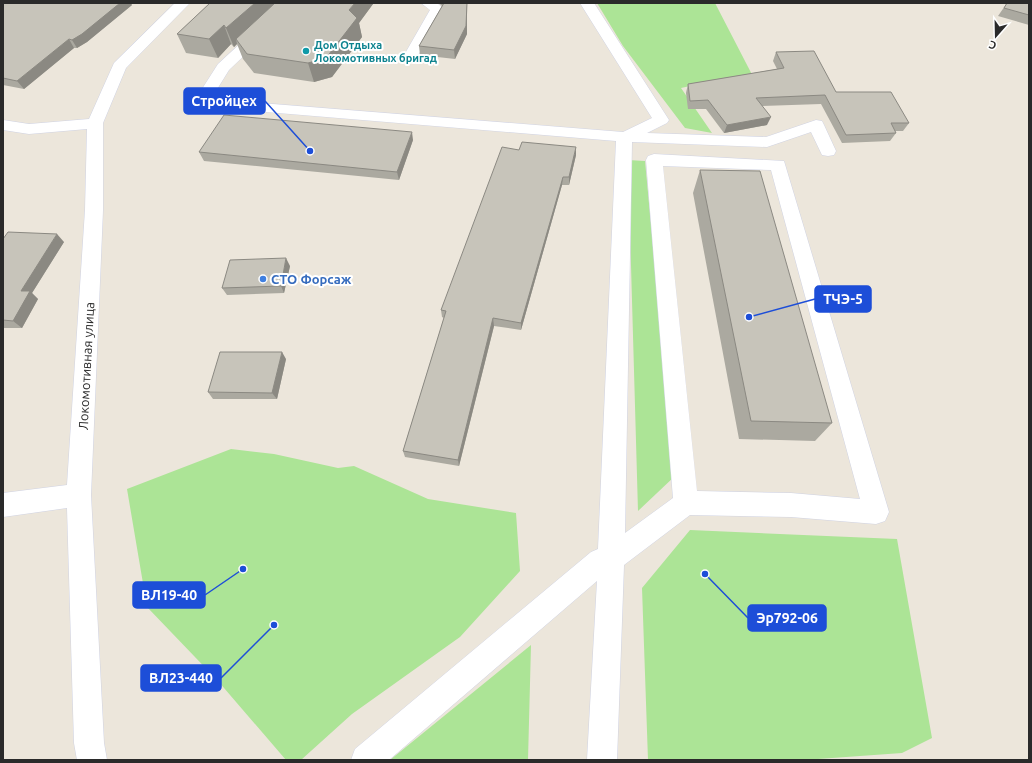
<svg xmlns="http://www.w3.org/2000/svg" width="1032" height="763" font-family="Ubuntu,sans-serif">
<rect width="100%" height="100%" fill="#ece6db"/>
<path fill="#ace496" d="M 597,3 L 715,3 L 761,92 L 736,76 L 681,88 L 712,133 L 685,128 L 623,46 Z
M 628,160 L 645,161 L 675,476 L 638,511 Z
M 231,449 L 274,454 L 338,468 L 354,466 L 428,499 L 516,513 L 520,571 L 460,637 L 352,714 L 301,760 L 286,760 L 218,681 L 147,607 L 127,489 Z
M 690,530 L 897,539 L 932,738 L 902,753 L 804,760 L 648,760 L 642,588 Z
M 531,645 L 528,760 L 390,760 Z"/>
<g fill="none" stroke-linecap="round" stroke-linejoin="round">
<defs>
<path id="minor" d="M 175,3 L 190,3 L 126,68 L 103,123 L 103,210 L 91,495 L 104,743 L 107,760 L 77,760 L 74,743 L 67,508 L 3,517 L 3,493 L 67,485 L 85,210 L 87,129 L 29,134 L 3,130 L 3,120 L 29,124 L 89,119 L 114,63 Z
M 284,3 L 299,3 L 229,70 L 211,99 L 623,132 L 652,118 L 580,3 L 594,3 L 669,120 L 667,123 L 647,133 L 766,137 L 816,120 L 822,121 L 824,125 L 836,151 L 834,155 L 828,156 L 822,155 L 811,132 L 767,147 L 632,142 L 625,533 L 673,498 L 646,160 L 648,156 L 654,154 L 784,161 L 889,512 L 885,521 L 876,524 L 791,517 L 690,515 L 624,565 L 617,760 L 587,760 L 597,581 L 389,760 L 351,760 L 355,749 L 591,552 L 598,549 L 616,141 L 195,106 L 193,103 L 218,64 ZM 663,166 L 771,170 L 860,499 L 791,493 L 697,491 Z
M 421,3 L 437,3 L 444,9 L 417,57 L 415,60 L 405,60 L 403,57 L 430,10 Z"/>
</defs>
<use href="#minor" stroke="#d0d3e3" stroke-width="1"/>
<use href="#minor" fill="#fff" fill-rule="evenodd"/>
</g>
<path fill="#aba9a0" d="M 3,3 L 132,5 L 87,42 L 77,48 L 74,48 L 24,89 L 3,85 Z
M 210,3 L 373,4 L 359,23 L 362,37 L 332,77 L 314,82 L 254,73 L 243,59 L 237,44 L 234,47 L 231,44 L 218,58 L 186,53 L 177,34 Z
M 439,3 L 467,3 L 467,34 L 455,59 L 420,55 L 419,46 L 442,6 Z
M 1007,3 L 1029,3 L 1029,25 L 998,16 Z
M 776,52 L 836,92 L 909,123 L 903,131 L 895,131 L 896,133 L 890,141 L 842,143 L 821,104 L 762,106 L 767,125 L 724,133 L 706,109 L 688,109 L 686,93 L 688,84 L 777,69 L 773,61 Z
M 413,140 L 399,180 L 204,161 L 199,152 Z
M 519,150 L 576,155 L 569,185 L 562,185 L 521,330 L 494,326 L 459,466 L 405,457 L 403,451 L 444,318 L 442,317 L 441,310 Z
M 700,170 L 832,423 L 815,441 L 739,439 L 693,193 Z
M 3,239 L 64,242 L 32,293 L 38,299 L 22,328 L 3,328 Z
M 290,266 L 284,293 L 227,295 L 222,288 Z
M 286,359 L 277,399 L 213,399 L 208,392 Z"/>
<path fill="#8b8982" d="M 120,3 L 131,3 L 132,5 L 87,42 L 77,48 L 72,40 Z
M 255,3 L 282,3 L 236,39 L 237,44 L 234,47 L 226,28 Z
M 355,3 L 372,3 L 373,4 L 359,23 L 362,37 L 332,77 L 314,82 L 308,63 Z
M 467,3 L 467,34 L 455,59 L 454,50 Z
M 224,25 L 231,44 L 218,58 L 209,39 Z
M 69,39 L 74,48 L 24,89 L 17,81 Z
M 771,117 L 767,125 L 724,133 L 727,125 Z
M 412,132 L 413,140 L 399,180 L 397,172 Z
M 576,147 L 576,155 L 569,185 L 569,177 Z
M 563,177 L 562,185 L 521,330 L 521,323 Z
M 57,234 L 64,242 L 32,293 L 38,299 L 22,328 L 13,321 L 21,291 Z
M 286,258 L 290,266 L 284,293 L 281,286 Z
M 493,318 L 494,326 L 459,466 L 458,460 Z
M 282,352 L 286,359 L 277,399 L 272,393 Z"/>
<path fill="#c7c4ba" stroke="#8b8982" d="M 3,3 L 120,3 L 82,34 L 72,40 L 69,39 L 17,81 L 3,78 Z
M 210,3 L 255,3 L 226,28 L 224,25 L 209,39 L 177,34 Z
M 275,3 L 355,3 L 349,10 L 357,18 L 326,58 L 308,63 L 247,54 L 236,39 Z
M 444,3 L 467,3 L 466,26 L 454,50 L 419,46 Z
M 1007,3 L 1029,3 L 1029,15 L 1004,8 Z
M 814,51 L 836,92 L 891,92 L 909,123 L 891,123 L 896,133 L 846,135 L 825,95 L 756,98 L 771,117 L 727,125 L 708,100 L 690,101 L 688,84 L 784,68 L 776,52 Z
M 224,115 L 412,132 L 397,172 L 199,152 Z
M 522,142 L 576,147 L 569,177 L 563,177 L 521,323 L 493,318 L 458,460 L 403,451 L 446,311 L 441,310 L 502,147 L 519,150 Z
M 700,170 L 760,171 L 832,423 L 751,421 Z
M 8,232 L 57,234 L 21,291 L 30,291 L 13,321 L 3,320 L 3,239 Z
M 286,258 L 281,286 L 222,288 L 230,260 Z
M 220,352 L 282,352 L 272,393 L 208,392 Z"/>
<circle fill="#0f9aa8" stroke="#fff" stroke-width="1.5" cx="306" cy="51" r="4"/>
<circle fill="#3f7fe0" stroke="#fff" stroke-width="1.5" cx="263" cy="279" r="4"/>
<g text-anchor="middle" stroke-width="4" stroke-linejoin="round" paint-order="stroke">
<g font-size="11" font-weight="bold" fill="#0d838f" stroke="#fff" text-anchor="start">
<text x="314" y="49">Дом Отдыха<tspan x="314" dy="13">Локомотивных бригад</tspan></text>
</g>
<g font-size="13" font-weight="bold" fill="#366cbe" stroke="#fff" text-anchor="start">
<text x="271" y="284">СТО Форсаж</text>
</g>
<g font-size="13" fill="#2a2a2a" stroke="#fff">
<text transform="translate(86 366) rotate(-87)" y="5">Локомотивная улица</text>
</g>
</g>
<path fill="none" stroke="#1d4ed8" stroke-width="1.5" d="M310 151L265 101M749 317L815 299M243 569L205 595M705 574L748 618M274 625L221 678"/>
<g fill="#1d4ed8" stroke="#fff" stroke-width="1.5">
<circle cx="310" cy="151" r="4"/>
<circle cx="749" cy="317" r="4"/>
<circle cx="243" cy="569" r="4"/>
<circle cx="705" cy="574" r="4"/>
<circle cx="274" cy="625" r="4"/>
</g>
<g fill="#1d4ed8" stroke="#1d4ed8" stroke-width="1.5">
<rect x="184" y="88" width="81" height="26" rx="4"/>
<rect x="815" y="286" width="56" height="26" rx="4"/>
<rect x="133" y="582" width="72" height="26" rx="4"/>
<rect x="748" y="605" width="78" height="26" rx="4"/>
<rect x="141" y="665" width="80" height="26" rx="4"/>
</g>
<g font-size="14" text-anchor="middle" font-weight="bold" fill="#fff">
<text x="224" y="106">Стройцех</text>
<text x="843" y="304">ТЧЭ-5</text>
<text x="169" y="600">ВЛ19-40</text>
<text x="787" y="623">Эр792-06</text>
<text x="181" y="683">ВЛ23-440</text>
</g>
<rect width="1032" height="763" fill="none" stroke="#2a2a2a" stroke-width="8"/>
<g transform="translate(996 36) rotate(200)" stroke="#ffffff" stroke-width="3" paint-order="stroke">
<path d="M0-3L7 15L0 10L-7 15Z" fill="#2a2a2a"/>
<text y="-6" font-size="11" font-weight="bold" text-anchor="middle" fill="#2a2a2a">С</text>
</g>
</svg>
